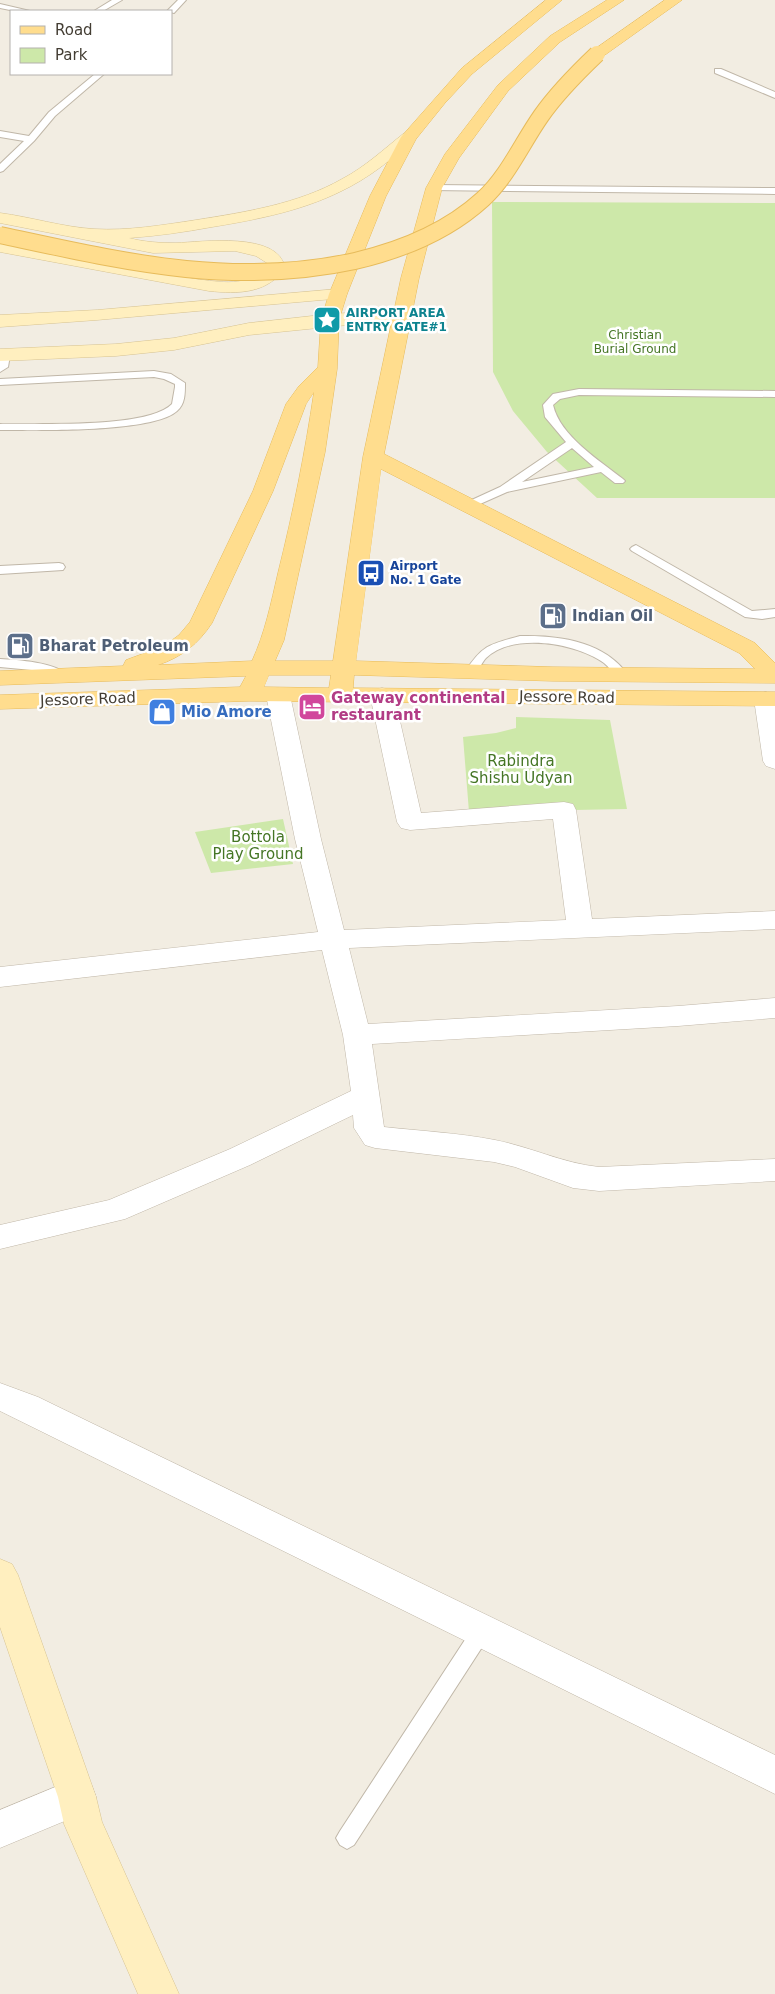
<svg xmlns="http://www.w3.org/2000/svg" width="775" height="1994" font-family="'DejaVu Sans',sans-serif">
<rect width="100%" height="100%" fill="#f2ede2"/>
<path fill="#cde8a9" d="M 492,202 L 775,203 L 775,498 L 597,498 L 547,452 L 513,411 L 493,372 Z
M 516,717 L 610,720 L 627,809 L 469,812 L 463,737 L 496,733 L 516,728 Z
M 283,819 L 293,864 L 211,873 L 195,832 Z"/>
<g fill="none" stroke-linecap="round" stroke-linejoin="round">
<defs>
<path id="lane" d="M 112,0 L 122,0 L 103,11 L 94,11 Z
M 178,0 L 186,0 L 174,13 L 167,11 Z
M 0,4 L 30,11 L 15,11 L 0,8 Z
M 715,69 L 721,69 L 775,92 L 775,98 L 715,73 Z
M 95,74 L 104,74 L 55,116 L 34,141 L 3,171 L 0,172 L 0,164 L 24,141 L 0,137 L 0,131 L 29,136 L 49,112 Z
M 434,185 L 775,188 L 775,194 L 431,190 L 431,186 Z
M 5,352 L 10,355 L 8,367 L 0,372 L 0,355 Z
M 154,371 L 171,374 L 185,383 C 185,394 185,404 177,411 C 153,433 35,430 0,430 L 0,424 C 36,423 148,429 172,404 L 175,387 L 175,384 L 164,379 L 154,377 L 0,385 L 0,379 Z
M 579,389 L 775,391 L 775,397 L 579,395 L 560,399 L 553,405 C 560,436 599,460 623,479 L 625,481 L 623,483 L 615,483 L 601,472 L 507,492 L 471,508 L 463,508 L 461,506 L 463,504 L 500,487 L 566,442 L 545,417 L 543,405 L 553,394 ZM 572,448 L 594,467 L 522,482 Z
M 636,545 L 752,611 L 775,609 L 775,617 L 762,619 L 745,617 L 632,551 L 630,549 L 632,547 Z
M 59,563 L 63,564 L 65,567 L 63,570 L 0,574 L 0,566 Z
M 520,636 C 559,635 604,641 628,675 L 626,678 L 618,678 C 613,673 609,667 604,663 C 576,643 514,632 486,658 C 482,662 479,670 475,675 L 467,675 L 465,672 C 482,645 490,644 520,636 Z
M 0,659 C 18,660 56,662 68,676 L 62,680 L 32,670 L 0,667 Z
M 481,1623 L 488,1626 L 491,1632 L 488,1638 L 354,1845 L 347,1849 L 340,1845 L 336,1838 L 340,1831 L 474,1626 Z"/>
<path id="street" d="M 278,688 L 286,690 L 290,695 L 321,839 L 344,930 L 566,920 L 553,819 L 410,830 L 401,828 L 397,822 L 370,695 L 374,690 L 382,688 L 390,690 L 394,695 L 421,813 L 564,802 L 573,804 L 576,810 L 592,919 L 775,911 L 775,929 L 349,948 L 368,1024 L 678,1006 L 775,998 L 775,1018 L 678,1026 L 372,1044 L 384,1127 C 421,1131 459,1133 495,1140 C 531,1147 562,1163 599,1167 L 775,1159 L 775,1181 L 599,1191 L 573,1188 L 515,1167 L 494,1162 L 375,1148 L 365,1145 L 354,1128 L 353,1115 L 250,1165 L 125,1219 L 0,1249 L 0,1225 L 109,1200 L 230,1149 L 351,1091 L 343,1035 L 322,950 L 0,987 L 0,967 L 318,932 L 295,839 L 266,695 L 270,690 Z
M 766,692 L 775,695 L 775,769 L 766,766 L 763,761 L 754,699 L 758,694 Z
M 0,1383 L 38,1397 L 775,1755 L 775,1794 L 0,1411 Z
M 77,1778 L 91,1784 L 96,1797 L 91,1810 L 0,1848 L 0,1810 Z"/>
<path id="secondary" d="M 409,132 L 415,134 L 417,137 C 411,146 400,153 391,159 C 338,203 279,216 212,227 C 185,232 157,236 129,238 C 144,242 160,243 176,243 C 201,242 279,231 285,268 C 267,294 238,294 209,291 L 0,252 L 0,242 L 195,279 C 220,282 248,288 267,267 L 267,263 L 256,256 L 235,251 L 153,253 L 0,223 L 0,213 C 31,217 62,227 94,229 C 128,231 163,225 196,220 C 246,212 298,204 342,179 C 365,167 384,149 403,134 Z
M 338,289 L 344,290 L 347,294 L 344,298 L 97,320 L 0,327 L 0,315 L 97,310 Z
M 401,310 L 407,311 L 410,315 L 407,319 L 249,335 L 174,350 L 116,356 L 0,361 L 0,349 L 116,344 L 174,338 L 249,323 L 330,314 Z
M 0,1559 L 12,1564 L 18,1575 L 96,1797 L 102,1822 L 179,1994 L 138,1994 L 64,1824 L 58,1797 L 0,1627 Z"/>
<path id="primary" d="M 546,0 L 562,0 L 472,74 L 445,103 L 416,139 L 386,196 L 347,294 L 339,320 L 337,369 L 325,452 L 284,640 L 275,661 L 333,661 L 363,457 L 401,278 L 426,188 L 445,154 L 498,85 L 550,36 L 607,0 L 624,0 L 560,42 L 508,91 L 459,158 L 442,188 L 419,278 L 384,454 L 755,643 L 775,663 L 775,683 L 553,681 L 354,675 L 353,688 L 775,692 L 775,706 L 249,701 L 0,709 L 0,695 L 240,687 L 246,676 L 0,685 L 0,671 L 123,666 L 126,660 L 164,646 L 179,635 L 190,622 L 253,491 L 286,404 L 299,386 L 318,367 L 321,320 L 329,294 L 370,196 L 401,137 L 462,68 ZM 314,392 C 305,453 293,513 278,573 C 271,603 265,633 252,661 L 158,665 C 182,657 198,644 212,623 L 273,491 L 306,404 ZM 381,469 L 739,653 L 755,669 L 553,667 L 356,661 ZM 269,675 L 331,675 L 329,688 L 264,687 Z
M 665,0 L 682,0 L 602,57 L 592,57 L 590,54 L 592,51 Z"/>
</defs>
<use href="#lane" stroke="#c0b7a8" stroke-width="2"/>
<use href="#street" stroke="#c0b7a8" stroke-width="1"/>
<use href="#secondary" stroke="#d7c392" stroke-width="1"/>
<use href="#primary" stroke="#e7bb5b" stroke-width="1"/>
<use href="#lane" fill="#fff" fill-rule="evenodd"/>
<use href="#street" fill="#fff" fill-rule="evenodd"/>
<use href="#secondary" fill="#ffefbf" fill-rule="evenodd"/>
<use href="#primary" fill="#ffdd8e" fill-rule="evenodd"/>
<defs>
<path id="primary-bridge" d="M 0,235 C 121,261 231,288 355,261 C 402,250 447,232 483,199 C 508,176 522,143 541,116 C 557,93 577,73 597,54"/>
</defs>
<use href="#primary-bridge" stroke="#e7bb5b" stroke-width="18" stroke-linecap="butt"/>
<use href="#primary-bridge" stroke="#ffdd8e" stroke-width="16"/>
</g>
<defs>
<symbol id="sight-square" viewBox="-11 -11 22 22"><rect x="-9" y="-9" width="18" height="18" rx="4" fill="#0f9aa8" stroke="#fff"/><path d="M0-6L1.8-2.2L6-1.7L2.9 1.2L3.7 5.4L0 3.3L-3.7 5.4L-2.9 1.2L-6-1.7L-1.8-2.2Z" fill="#fff"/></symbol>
<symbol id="bus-square" viewBox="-11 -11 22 22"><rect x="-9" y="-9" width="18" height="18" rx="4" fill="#1a4fb4" stroke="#fff"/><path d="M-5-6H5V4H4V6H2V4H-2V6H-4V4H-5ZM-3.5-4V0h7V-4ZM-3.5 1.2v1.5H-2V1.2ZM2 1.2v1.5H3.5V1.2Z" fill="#fff"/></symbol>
<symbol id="fuel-square" viewBox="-11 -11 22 22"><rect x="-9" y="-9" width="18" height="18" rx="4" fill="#5c6f8a" stroke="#fff"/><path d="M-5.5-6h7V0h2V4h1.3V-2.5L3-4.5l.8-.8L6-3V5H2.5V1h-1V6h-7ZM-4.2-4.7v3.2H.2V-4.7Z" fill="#fff"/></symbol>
<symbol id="hotel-square" viewBox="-11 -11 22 22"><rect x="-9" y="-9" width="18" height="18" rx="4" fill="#d1479c" stroke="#fff"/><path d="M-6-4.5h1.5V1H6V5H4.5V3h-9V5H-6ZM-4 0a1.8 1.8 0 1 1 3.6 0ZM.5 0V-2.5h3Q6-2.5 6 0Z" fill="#fff"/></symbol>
<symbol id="shop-square" viewBox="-11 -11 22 22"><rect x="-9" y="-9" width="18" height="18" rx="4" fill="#3f7fe0" stroke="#fff"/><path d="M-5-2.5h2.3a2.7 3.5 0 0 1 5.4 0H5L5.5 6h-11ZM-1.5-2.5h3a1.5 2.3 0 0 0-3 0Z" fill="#fff"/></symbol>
</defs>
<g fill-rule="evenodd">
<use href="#sight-square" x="311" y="304" width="32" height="32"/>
<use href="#bus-square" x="355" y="557" width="32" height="32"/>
<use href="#fuel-square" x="537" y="600" width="32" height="32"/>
<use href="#fuel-square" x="4" y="630" width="32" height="32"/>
<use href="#hotel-square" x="296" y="691" width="32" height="32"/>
<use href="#shop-square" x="146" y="696" width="32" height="32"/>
</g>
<g text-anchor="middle" stroke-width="5" stroke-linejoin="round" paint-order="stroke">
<g font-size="12" font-weight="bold" fill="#0d838f" stroke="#fff" text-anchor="start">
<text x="346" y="317">AIRPORT AREA<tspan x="346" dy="14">ENTRY GATE#1</tspan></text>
</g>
<g font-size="12" fill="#457625" stroke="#fff">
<text x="635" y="339">Christian<tspan x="635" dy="14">Burial Ground</tspan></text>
</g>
<g font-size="12" font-weight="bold" fill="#164399" stroke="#fff" text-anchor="start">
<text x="390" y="570">Airport<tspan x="390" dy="14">No. 1 Gate</tspan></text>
</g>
<g font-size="15" font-weight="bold" fill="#4e5e75" stroke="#fff" text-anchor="start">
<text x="572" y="621">Indian Oil</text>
<text x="39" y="651">Bharat Petroleum</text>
</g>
<g font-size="15" fill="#433d33" stroke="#fff">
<text transform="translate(567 697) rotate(1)" y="5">Jessore Road</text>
<text transform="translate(88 699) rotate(-2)" y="5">Jessore Road</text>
</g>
<g font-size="15" font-weight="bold" fill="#b23c85" stroke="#fff" text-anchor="start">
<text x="331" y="703">Gateway continental<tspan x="331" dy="17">restaurant</tspan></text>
</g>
<g font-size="15" font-weight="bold" fill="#366cbe" stroke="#fff" text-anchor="start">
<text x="181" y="717">Mio Amore</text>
</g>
<g font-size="15" fill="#457625" stroke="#fff">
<text x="521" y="766">Rabindra<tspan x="521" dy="17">Shishu Udyan</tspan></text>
<text x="258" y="842">Bottola<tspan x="258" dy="17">Play Ground</tspan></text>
</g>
</g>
<rect x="10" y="10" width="162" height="65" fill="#ffffff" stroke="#b4b1ad"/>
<rect x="20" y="26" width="25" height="8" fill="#ffdd8e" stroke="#b4b1ad"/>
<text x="55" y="35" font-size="15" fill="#433d33">Road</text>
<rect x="20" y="48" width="25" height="15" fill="#cde8a9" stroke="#b4b1ad"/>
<text x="55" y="60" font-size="15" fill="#433d33">Park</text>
</svg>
